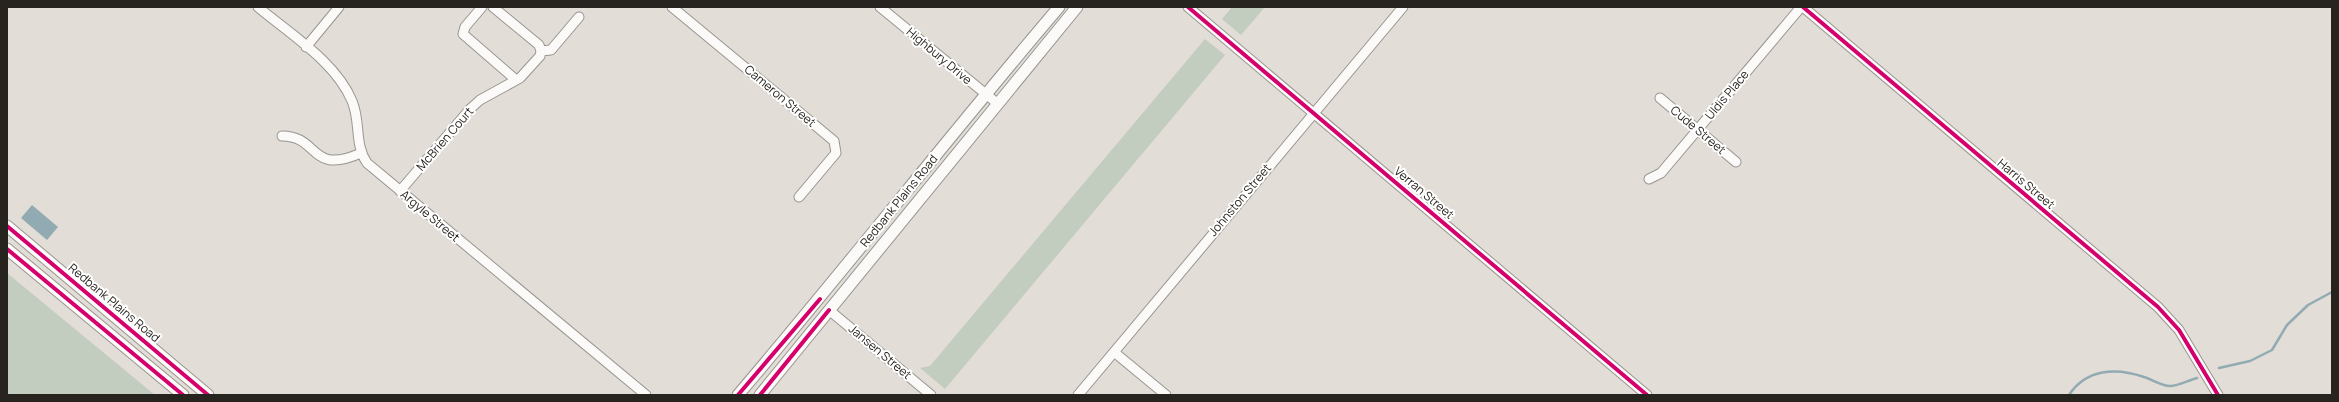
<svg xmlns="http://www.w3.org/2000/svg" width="2339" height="402" font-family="Manrope,sans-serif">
<rect width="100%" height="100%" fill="#e2ddd7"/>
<path fill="#c2ccbf" d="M 1232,7 L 1265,7 L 1241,35 L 1222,19 Z
M 1205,39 L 1225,55 L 945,389 L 920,368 L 930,366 Z
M 7,273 L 155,395 L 7,395 Z"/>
<path fill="#92abb2" d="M 32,205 L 58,227 L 47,240 L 21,218 Z"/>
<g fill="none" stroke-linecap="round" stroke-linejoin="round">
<path stroke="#92abb2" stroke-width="2.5" d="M 2219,368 L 2250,361 L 2272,350 L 2287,325 L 2308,305 L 2332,292
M 2069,395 C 2086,369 2116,367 2144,377 C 2151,379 2162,386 2170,386 C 2178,386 2189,380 2197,378"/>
<defs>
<path id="minor" d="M 258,7 C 290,34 336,62 352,101 C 361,122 354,144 367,163 L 646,395
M 482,7 L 465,27 L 463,34 L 516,80
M 672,7 L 834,141 L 836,153 L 799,197
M 880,7 L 998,104
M 1188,7 L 1647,395
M 1803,7 L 2158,307 L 2179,330 L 2218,395
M 306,47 L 339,7
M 541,51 L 551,50 L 579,17
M 1660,98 L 1736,162
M 282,136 C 320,136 309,176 361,153
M 1649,179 L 1661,173 L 1801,7
M 400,191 L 470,109 L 480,100 L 520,78 L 540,56 L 541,51 L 539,45 L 493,7
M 829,310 L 931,395
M 1114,352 L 1166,395
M 1078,395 L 1403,7"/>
<path id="major" d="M 7,226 L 208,395
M 7,249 L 183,395
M 738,395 C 847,267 950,135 1059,7
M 760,395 L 1077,7"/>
</defs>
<use href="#minor" stroke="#989590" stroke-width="11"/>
<use href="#major" stroke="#989590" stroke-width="13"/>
<use href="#minor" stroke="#fbfaf9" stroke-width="9"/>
<use href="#major" stroke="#fbfaf9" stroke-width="11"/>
<defs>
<path id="cycleway" d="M 1188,7 L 1647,395
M 1803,7 L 2158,307 L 2179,330 L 2218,395
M 7,226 L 208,395
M 7,249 L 183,395
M 738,395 L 820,299
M 760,395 L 829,310"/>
</defs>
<use href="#cycleway" stroke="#fff" stroke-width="6"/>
<use href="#cycleway" stroke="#d6006c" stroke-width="4"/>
</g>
<g text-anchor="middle" stroke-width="4" stroke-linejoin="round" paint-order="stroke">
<g font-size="12" fill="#27241f" stroke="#fff">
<text transform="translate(939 56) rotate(40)" y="4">Highbury Drive</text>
<text transform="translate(1727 95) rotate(-50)" y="4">Uldis Place</text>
<text transform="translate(780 96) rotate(40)" y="4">Cameron Street</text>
<text transform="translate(1698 130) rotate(40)" y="4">Cude Street</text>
<text transform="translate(445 139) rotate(-49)" y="4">McBrien Court</text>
<text transform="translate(2026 184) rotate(40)" y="4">Harris Street</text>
<text transform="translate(1424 193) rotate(40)" y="4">Verran Street</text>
<text transform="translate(1240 200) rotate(-50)" y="4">Johnston Street</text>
<text transform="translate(899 201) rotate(-51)" y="4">Redbank Plains Road</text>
<text transform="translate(430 216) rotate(40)" y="4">Argyle Street</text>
<text transform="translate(114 303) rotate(40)" y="4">Redbank Plains Road</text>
<text transform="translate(880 352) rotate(40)" y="4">Jansen Street</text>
</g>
</g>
<rect width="2339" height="402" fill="none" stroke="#27241f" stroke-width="16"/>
</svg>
